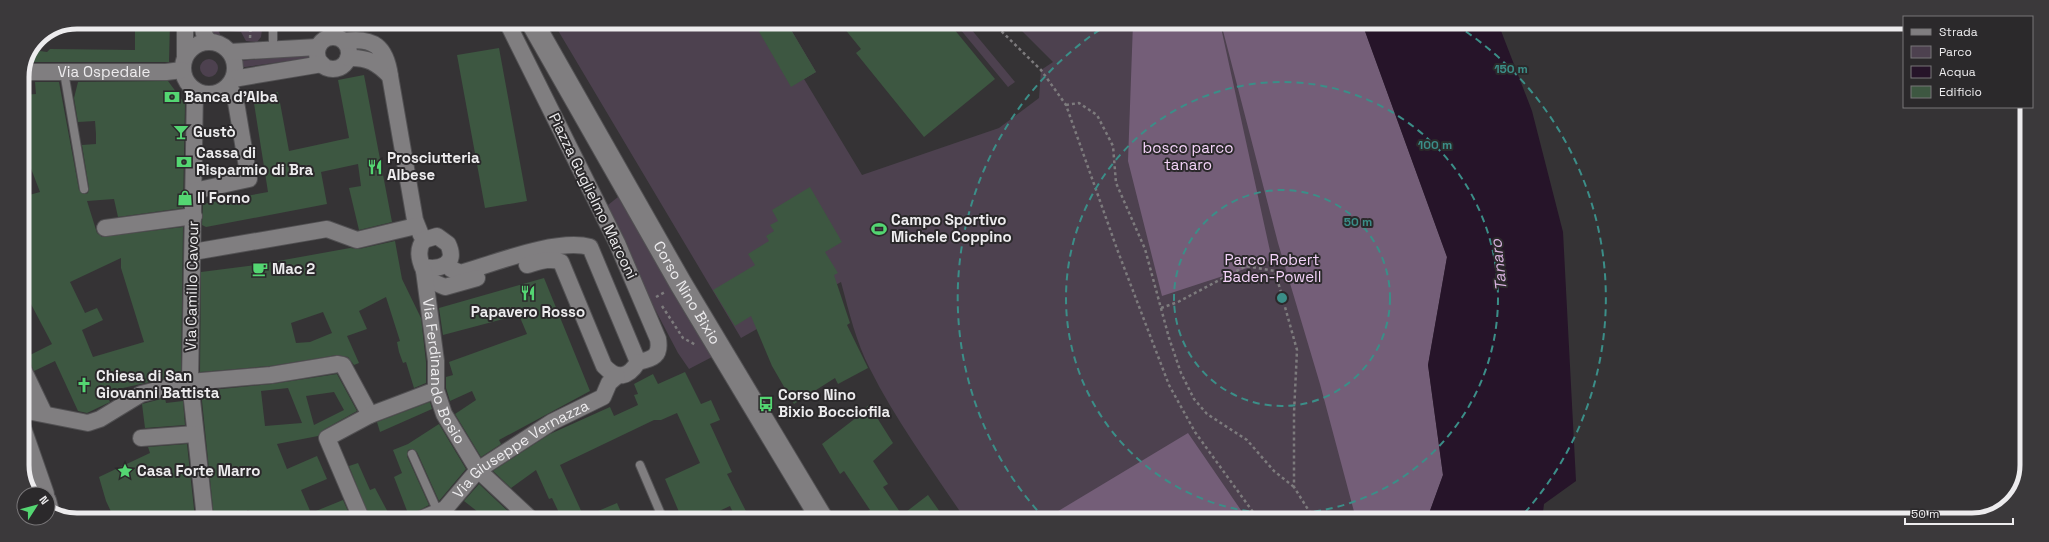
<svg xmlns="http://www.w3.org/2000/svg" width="2049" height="542" font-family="'Space Grotesk',sans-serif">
<rect width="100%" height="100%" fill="#353335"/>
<path fill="#4d414f" d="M 211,22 L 263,22 L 261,37 L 257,42 L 246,41 L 241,32 L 218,30 L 223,40 L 217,39 L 211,31 Z
M 553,22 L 771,23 L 772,24 L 787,23 L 816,72 L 804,79 L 862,175 L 999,128 L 1039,98 L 1041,70 L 1053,62 L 1014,23 L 1362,23 L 1447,257 L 1428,365 L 1443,475 L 1427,519 L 965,519 C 933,471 896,421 870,369 C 856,342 849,312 841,282 L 741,338 Z
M 955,23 L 966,23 L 1015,82 L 1008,87 Z
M 309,55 L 309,58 L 238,68 L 238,61 Z
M200 68a9 9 0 1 1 18 0a9 9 0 1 1-18 0Z
M 618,197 L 712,357 L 689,369 L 678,353 L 619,241 L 608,205 Z"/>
<path fill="#745e78" d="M 1133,23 L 1220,23 L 1272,260 L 1162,296 L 1128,161 Z
M 1221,23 L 1362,23 L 1447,257 L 1428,365 L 1443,475 L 1427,519 L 1356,519 L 1320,384 L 1278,243 Z
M 1188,433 L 1247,519 L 1045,519 Z"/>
<path fill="#261429" d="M 1362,23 L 1498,23 L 1532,111 L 1563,232 L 1576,481 L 1544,504 L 1542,520 L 1427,519 L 1443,475 L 1428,365 L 1447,257 Z"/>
<path fill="#3d5741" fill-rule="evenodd" d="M 135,22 L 170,22 L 169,62 L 28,62 L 33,50 L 47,52 L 50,49 L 135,50 Z
M 754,23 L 787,23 L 816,72 L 791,87 Z
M 840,23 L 949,23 L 995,79 L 924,137 L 856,53 L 861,49 Z
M 499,48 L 527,201 L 485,208 L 457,55 Z
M 364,75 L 392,222 L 359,230 L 349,188 L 361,186 L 358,164 L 321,172 L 327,204 L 206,227 L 202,225 L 203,204 L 268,192 L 253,97 L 278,92 L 289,151 L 349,138 L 338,80 Z
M 168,81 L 185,104 L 183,208 L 118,217 L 114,199 L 87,201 L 97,233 L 102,237 L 183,227 L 181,375 L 105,392 L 110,402 L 87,413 L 78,411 L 55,361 L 34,371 L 30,363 L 24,358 L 52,344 L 22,287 L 22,197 L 40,192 L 22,145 L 22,95 L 36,94 L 35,82 L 59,82 L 79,190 L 85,194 L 88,193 L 89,188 L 82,145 L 96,144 L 96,134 L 95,121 L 78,122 L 74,98 L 78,82 ZM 121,258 L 121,268 L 144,342 L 93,357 L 82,330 L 103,320 L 97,308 L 85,313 L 70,282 Z
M 810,187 L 842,242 L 825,252 L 838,273 L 834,275 L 850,323 L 847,325 L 868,368 L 838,384 L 835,378 L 794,404 L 772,366 L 751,316 L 735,326 L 713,290 L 755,265 L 748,254 L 769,241 L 766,236 L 774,231 L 770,225 L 778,221 L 772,210 Z
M 395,241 L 402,279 L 421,318 L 426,362 L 426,383 L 414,388 L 406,362 L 403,363 L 399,352 L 397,342 L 400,341 L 386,297 L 359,311 L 367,329 L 347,336 L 359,363 L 354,365 L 348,357 L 337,355 L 270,366 L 200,372 L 201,272 L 256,265 L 350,248 L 359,249 ZM 323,312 L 332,333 L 310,342 L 296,343 L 291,323 Z
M 544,278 L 590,391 L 499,440 L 501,444 L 481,457 L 455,414 L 476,400 L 472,391 L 450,401 L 446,388 L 446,377 L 453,375 L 449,362 L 527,334 L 519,315 L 443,335 L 439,308 Z
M 685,372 L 701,404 L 711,400 L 720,420 L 710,424 L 732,472 L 727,474 L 750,519 L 736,519 L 730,506 L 702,519 L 682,519 L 665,479 L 700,463 L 677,413 L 661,420 L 654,420 L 560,465 L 584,517 L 617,503 L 624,519 L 562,519 L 552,498 L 549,499 L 536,470 L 511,488 L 493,471 L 550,434 L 610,407 L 614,416 L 638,405 L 634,395 L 638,394 L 634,384 L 653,374 L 658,384 Z
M 337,374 L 357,411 L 323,430 L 318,436 L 277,444 L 287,469 L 317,456 L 327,479 L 301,490 L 311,513 L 343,500 L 351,518 L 277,518 L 276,515 L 269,517 L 247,510 L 249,518 L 214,518 L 201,391 L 272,384 ZM 288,388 L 302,423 L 265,426 L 261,391 ZM 334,392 L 344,410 L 314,425 L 306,396 Z
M 165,398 L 166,403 L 183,401 L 185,425 L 145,428 L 142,404 Z
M 430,402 L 432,409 L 380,432 L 377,422 Z
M 869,405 L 893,443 L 873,461 L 888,484 L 883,487 L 902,515 L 928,495 L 945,519 L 873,519 L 868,511 L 870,510 L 844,471 L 840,474 L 822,444 L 861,414 L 860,412 Z
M 439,424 L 466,469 L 439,501 L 417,452 L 413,449 L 408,450 L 407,456 L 429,505 L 409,516 L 394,477 L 402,473 L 393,450 L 408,444 Z
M 187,444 L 195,518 L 114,518 L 106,501 L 99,477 L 150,453 L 148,447 Z
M 358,463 L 370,490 L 375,488 L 391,518 L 370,518 L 349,466 Z
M 479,484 L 512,515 L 509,519 L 487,519 L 464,501 Z"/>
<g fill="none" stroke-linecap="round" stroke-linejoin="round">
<defs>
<path id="lane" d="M 273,49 L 273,22
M 64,72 L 84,189
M 22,88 L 26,72
M 412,454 L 438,512
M 640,465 L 663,519"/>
<g id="street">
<path d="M 203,22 C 203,31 203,35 209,41"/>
<circle cx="333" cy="53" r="16"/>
<path d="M 345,41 C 374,37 386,47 390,76 C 377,63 368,57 348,58"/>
<circle cx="209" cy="68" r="26"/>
<path d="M 230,52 L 318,47"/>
<path d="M 185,56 L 185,22"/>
<path id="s1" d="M 24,72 L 166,72 L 182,70"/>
<path d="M 390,76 L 415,220 L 421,235"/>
<path d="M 233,79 L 322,64"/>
<path d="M 195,90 L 190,382 L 205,518"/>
<path d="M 194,191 L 249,179 L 236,102 L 229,85"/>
<path d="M 105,228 L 194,216"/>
<path d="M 193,252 L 327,229 L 357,240 L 416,226"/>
<path d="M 447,263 L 451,269 L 461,273 C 495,263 557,238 590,247 L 638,362 C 653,359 661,356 658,339 L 617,243 L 507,22"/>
<path d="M 527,265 C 538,262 550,257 561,262 L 604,366 C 617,380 628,378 638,362"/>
<path d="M 423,267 C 440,270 458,265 448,244 L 437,236 L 424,240 C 414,252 422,270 431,281 L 445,287 L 477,278"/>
<path id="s2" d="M 424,271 L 436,361 L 436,390 L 444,414 L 478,470 L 531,519"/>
<path d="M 22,367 L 44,413"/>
<path d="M 22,410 L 88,423 L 100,419 L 141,394 L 190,382 L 271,375 L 338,364 L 343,365 L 370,415"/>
<path d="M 22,425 L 46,494"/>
<path d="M 141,438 L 195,434"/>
<path d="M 48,500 L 51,511"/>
<path d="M 361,518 L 327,438 L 370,415 L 436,390"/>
<path id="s3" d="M 421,519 L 445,509 L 478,470 L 552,422 L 603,397 L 609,383 L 617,376"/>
</g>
<g id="secondary">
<path id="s4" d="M 532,22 L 681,284 L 822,519"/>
</g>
</defs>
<use href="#lane" stroke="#525153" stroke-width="10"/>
<use href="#street" stroke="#525153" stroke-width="18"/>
<use href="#secondary" stroke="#525153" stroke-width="24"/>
<path stroke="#7d7b7d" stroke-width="2.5" stroke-dasharray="3 3" stroke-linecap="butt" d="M 993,23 L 1041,70 L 1066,105 L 1117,249 L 1169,385 L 1195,432 L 1258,519
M 217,26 L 262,28
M 250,38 L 251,22
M 1066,105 L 1079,103 L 1097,115 L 1113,146 L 1116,183 L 1145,249 L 1169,338 L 1181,373 L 1194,399 L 1207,414 L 1247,440 L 1274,471 L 1294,487
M 656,297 L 665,292
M 662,306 L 683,338 L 696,345
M 1161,308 L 1178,302 L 1246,266 L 1275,271 L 1297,350 L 1294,413 L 1294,487 L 1314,519"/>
<use href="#lane" stroke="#807e80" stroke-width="8"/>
<use href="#street" stroke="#807e80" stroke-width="16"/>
<use href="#secondary" stroke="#807e80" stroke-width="22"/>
</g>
<g fill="none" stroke="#3b8e88" stroke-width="2" stroke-dasharray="7 5">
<circle cx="1282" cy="298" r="108"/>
<circle cx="1282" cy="298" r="216"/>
<path d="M1045 519A324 324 0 0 1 1110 23M1456 25A324 324 0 0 1 1519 519"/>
</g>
<defs>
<symbol id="bank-bare" viewBox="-9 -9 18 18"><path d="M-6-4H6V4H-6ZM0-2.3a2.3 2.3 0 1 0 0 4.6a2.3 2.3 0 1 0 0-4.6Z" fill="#54d672" stroke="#2b292b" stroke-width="2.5" paint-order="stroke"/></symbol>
<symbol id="bar-bare" viewBox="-9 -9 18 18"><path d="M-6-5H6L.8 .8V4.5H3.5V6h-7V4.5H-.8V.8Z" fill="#54d672" stroke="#2b292b" stroke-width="2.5" paint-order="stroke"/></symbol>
<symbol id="restaurant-bare" viewBox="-9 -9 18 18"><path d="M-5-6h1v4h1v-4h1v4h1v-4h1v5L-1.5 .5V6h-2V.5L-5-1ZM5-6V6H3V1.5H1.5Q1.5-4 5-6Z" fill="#54d672" stroke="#2b292b" stroke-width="2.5" paint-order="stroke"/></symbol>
<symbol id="shop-bare" viewBox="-9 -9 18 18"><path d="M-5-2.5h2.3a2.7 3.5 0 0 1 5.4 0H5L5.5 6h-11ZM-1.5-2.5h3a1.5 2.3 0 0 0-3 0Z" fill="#54d672" stroke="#2b292b" stroke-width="2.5" paint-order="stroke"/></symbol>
<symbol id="stadium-bare" viewBox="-9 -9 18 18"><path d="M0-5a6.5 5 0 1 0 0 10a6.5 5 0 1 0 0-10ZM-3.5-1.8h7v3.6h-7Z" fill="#54d672" stroke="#2b292b" stroke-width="2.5" paint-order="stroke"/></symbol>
<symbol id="cafe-bare" viewBox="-9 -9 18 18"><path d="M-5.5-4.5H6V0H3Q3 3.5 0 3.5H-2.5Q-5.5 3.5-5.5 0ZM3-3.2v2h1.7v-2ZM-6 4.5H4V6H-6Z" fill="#54d672" stroke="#2b292b" stroke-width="2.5" paint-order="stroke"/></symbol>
<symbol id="church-bare" viewBox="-9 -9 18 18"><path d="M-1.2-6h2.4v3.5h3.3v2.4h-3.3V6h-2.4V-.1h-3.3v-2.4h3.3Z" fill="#54d672" stroke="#2b292b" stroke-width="2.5" paint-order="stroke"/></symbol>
<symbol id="bus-bare" viewBox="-9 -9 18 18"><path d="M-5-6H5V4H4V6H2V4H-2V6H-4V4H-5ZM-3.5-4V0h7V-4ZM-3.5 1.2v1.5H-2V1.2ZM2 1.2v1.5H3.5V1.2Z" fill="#54d672" stroke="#2b292b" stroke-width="2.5" paint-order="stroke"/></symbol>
<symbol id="sight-bare" viewBox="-9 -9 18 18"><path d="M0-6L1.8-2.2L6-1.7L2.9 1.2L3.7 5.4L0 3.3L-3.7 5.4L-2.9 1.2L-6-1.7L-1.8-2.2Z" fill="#54d672" stroke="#2b292b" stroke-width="2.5" paint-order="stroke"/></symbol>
</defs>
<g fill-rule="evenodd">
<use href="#bank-bare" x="161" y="86" width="22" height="22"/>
<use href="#bar-bare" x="170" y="121" width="22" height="22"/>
<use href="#bank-bare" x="173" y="151" width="22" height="22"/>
<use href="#restaurant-bare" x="364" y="156" width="22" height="22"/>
<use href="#shop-bare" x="174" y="187" width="22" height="22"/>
<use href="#stadium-bare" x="868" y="218" width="22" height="22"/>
<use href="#cafe-bare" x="249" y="258" width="22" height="22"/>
<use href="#restaurant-bare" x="517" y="282" width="22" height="22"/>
<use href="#church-bare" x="73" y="374" width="22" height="22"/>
<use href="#bus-bare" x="755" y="393" width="22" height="22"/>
<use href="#sight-bare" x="114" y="460" width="22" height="22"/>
</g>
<g text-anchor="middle" stroke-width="4" stroke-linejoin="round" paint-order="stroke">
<g font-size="15" fill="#edecee" stroke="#2b292b">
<text dy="5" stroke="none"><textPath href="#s1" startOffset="80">Via Ospedale</textPath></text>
<text transform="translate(593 196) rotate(64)" y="5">Piazza Guglielmo Marconi</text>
<text transform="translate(192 286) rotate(-89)" y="5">Via Camillo Cavour</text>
<text dy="5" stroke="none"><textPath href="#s4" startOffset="312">Corso Nino Bixio</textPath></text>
<text dy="5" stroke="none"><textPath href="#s2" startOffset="103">Via Ferdinando Bosio</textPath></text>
<text dy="5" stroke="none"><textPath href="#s3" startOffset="124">Via Giuseppe Vernazza</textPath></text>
</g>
<g font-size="15" font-weight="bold" fill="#edecee" stroke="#2b292b" text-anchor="start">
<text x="184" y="102">Banca d'Alba</text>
<text x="193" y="137">Gustò</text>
<text x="196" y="158">Cassa di<tspan x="196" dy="17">Risparmio di Bra</tspan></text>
<text x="387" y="163">Prosciutteria<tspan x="387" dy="17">Albese</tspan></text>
<text x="197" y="203">Il Forno</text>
<text x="891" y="225">Campo Sportivo<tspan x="891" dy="17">Michele Coppino</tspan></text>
<text x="272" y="274">Mac 2</text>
<text x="528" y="317" text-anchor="middle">Papavero Rosso</text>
<text x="96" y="381">Chiesa di San<tspan x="96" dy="17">Giovanni Battista</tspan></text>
<text x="778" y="400">Corso Nino<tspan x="778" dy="17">Bixio Bocciofila</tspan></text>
<text x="137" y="476">Casa Forte Marro</text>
</g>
<g font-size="15" fill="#f5d4fa" stroke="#2b292b">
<text x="1188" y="153">bosco parco<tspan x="1188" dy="17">tanaro</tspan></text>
<text x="1272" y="265">Parco Robert<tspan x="1272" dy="17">Baden-Powell</tspan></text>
</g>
<g font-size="16" font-style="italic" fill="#d9b2e0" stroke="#2b292b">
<text transform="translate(1498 265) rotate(-96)" y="6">Tanaro</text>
</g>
</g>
<path d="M0 0H2049V542H0ZM77 29H1972A48 48 0 0 1 2020 77V465A48 48 0 0 1 1972 513H77A48 48 0 0 1 29 465V77A48 48 0 0 1 77 29Z" fill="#3b393b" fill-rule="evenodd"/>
<path fill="none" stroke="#edecee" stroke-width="5" d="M77 29H1972A48 48 0 0 1 2020 77V465A48 48 0 0 1 1972 513H77A48 48 0 0 1 29 465V77A48 48 0 0 1 77 29Z"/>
<circle cx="1282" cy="298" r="6" fill="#3b8e88" stroke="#2b292b" stroke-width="2"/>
<g font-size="12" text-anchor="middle" font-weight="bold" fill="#3b8e88" stroke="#2b292b" stroke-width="4" stroke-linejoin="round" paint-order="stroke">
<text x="1511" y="73">150 m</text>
<text x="1435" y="149">100 m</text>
<text x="1358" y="226">50 m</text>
</g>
<rect x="1903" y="16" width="130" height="92" fill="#2b292b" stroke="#797779"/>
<rect x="1911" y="29" width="20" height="6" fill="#807e80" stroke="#797779"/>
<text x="1939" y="36" font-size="12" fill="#edecee">Strada</text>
<rect x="1911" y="46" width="20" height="12" fill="#4d414f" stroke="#797779"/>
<text x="1939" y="56" font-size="12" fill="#edecee">Parco</text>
<rect x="1911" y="66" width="20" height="12" fill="#261429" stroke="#797779"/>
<text x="1939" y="76" font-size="12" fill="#edecee">Acqua</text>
<rect x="1911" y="86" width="20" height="12" fill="#3d5741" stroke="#797779"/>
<text x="1939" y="96" font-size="12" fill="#edecee">Edificio</text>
<g transform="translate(36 506) rotate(54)"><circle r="19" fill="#2b292b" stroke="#797779"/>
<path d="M0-3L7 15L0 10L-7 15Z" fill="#54d672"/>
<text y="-6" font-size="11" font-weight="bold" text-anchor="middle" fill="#edecee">N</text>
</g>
<path d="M1905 518v6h108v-6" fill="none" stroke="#edecee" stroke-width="2"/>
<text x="1911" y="518" font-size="12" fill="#edecee" stroke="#2b292b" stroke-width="3" paint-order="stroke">50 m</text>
</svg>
